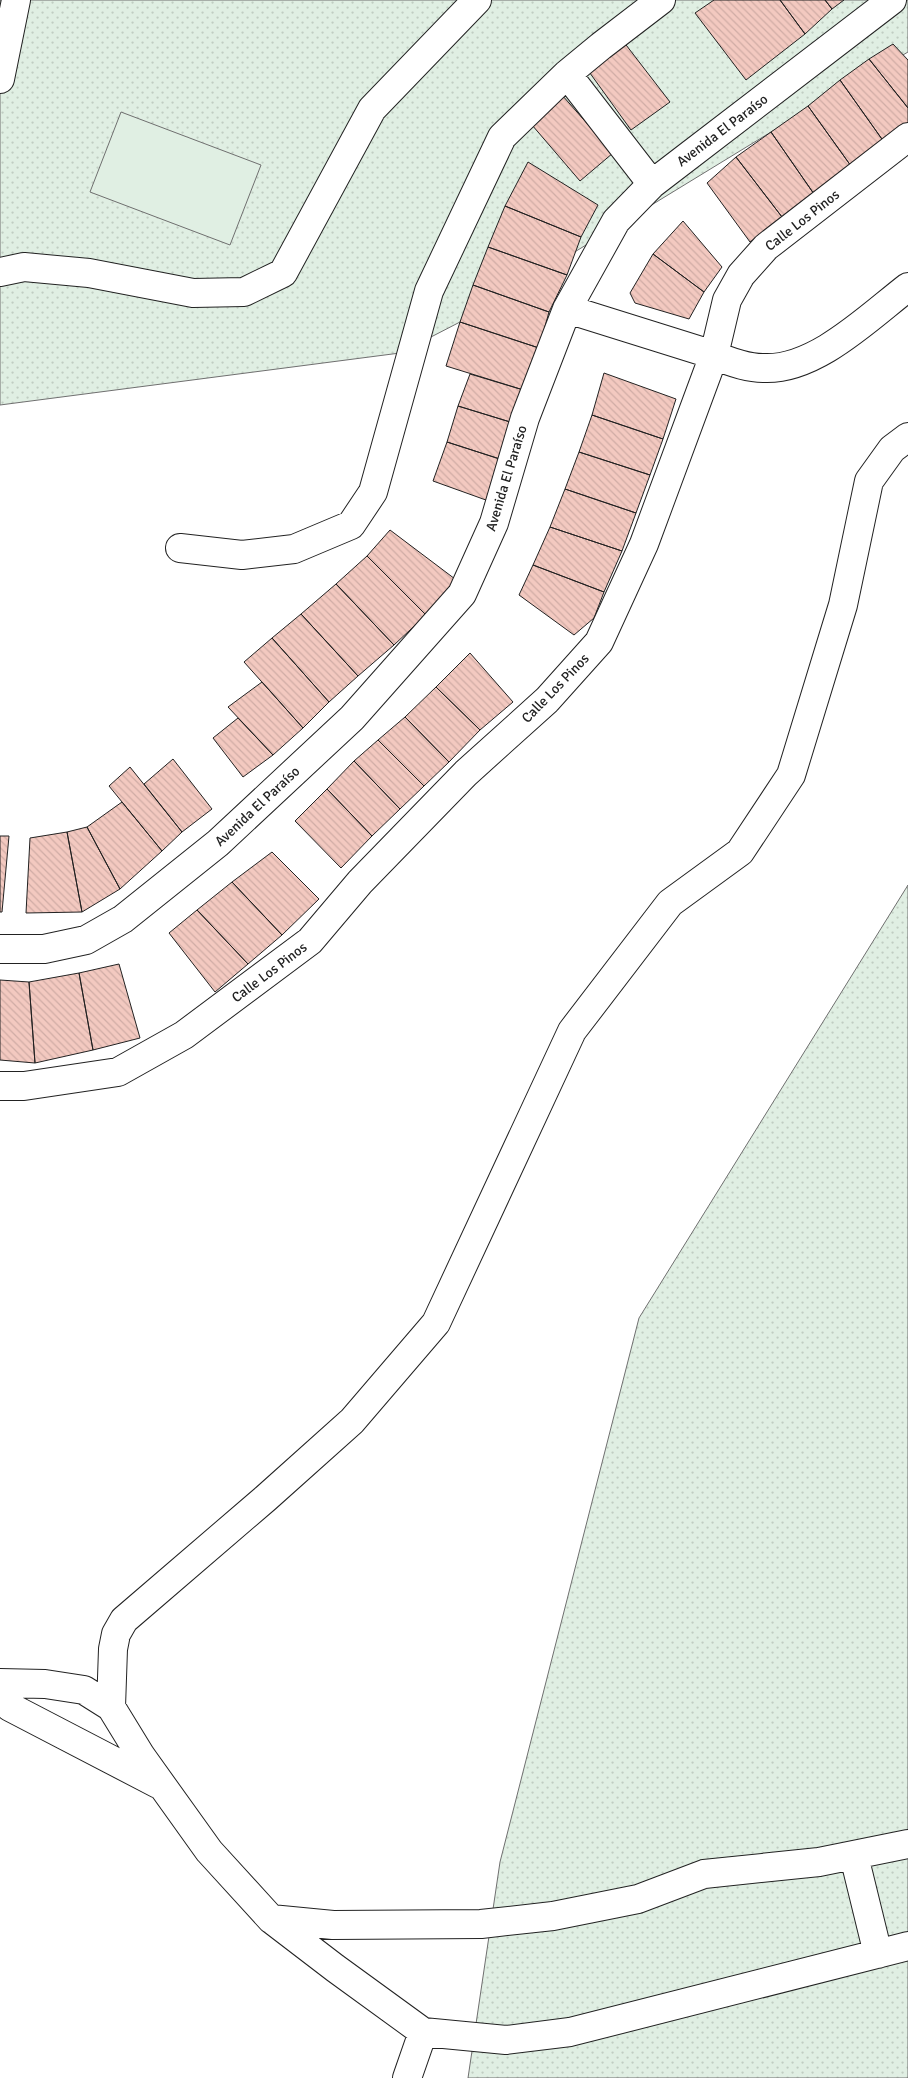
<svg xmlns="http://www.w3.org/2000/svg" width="908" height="2078" font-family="Signika,sans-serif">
<defs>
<pattern id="grass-dots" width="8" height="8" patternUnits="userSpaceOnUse" patternTransform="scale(1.25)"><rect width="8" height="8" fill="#e0efe3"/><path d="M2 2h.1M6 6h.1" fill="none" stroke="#c0cdc2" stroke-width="1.8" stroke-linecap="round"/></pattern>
<pattern id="building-back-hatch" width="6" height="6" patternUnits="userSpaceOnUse" patternTransform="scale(1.25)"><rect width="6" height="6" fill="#f3c9c0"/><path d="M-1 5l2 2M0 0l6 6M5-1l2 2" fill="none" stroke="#d0aca5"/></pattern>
</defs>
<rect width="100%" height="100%" fill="#fff"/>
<path fill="url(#grass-dots)" stroke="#6f6f6f" d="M 0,0 L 908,0 L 908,52 L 771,132 L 460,322 L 400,353 L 0,405 Z
M 908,885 L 908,2078 L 468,2078 L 500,1862 L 639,1318 Z"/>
<path fill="#e0efe3" stroke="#6f6f6f" d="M 121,112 L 261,165 L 230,245 L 90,192 Z"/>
<path fill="url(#building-back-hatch)" stroke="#222" d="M 714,0 L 780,0 L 805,34 L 746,80 L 695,13 Z
M 780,0 L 825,0 L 832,9 L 805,34 Z
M 825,0 L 844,0 L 832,9 Z
M 623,41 L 670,102 L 631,130 L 587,69 Z
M 893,44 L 908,60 L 908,108 L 869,59 Z
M 869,59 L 908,108 L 908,123 L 884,142 L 840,80 Z
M 840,80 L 884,142 L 851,166 L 808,106 Z
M 562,95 L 613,153 L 580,181 L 532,125 Z
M 808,106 L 851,166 L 814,194 L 771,132 Z
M 771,132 L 814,194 L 782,217 L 736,157 Z
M 736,157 L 782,217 L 750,242 L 707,183 Z
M 528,162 L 598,205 L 581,237 L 505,206 Z
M 505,206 L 581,237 L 567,275 L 488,247 Z
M 683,221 L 722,267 L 704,292 L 653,254 Z
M 488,247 L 567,275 L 549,312 L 473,285 Z
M 653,254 L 704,292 L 689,319 L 635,303 L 630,293 Z
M 473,285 L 549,312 L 539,348 L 460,322 Z
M 460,322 L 539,348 L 530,392 L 446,366 Z
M 604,373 L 676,399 L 663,439 L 592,415 Z
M 470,374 L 530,392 L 520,425 L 458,406 Z
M 458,406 L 520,425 L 506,461 L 447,442 Z
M 592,415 L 663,439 L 650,475 L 579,452 Z
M 447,442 L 506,461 L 497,504 L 433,481 Z
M 579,452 L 650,475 L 636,513 L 565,489 Z
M 565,489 L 636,513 L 622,551 L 550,527 Z
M 550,527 L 622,551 L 604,592 L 533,565 Z
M 390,530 L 459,582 L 426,615 L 367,556 Z
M 367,556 L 426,615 L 394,645 L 336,584 Z
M 533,565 L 604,592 L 594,618 L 574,635 L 519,595 Z
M 336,584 L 394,645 L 358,676 L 301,614 Z
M 301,614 L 358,676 L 329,702 L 272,638 Z
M 272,638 L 329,702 L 303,728 L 244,662 Z
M 470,653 L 513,702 L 480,730 L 436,687 Z
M 262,682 L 303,728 L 273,755 L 228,707 Z
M 436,687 L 480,730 L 449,762 L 405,717 Z
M 405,717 L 449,762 L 424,786 L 378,740 Z
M 238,718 L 273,755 L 243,777 L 213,738 Z
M 378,740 L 424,786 L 400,809 L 354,761 Z
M 173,759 L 212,809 L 182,832 L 144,784 Z
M 354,761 L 400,809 L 372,836 L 327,789 Z
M 130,767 L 182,832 L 162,851 L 109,786 Z
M 327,789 L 372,836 L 341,868 L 295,821 Z
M 122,802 L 162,851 L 120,889 L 87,827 Z
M 87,827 L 120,889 L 82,912 L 67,832 Z
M 67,832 L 82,912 L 26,913 L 30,838 Z
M 0,836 L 9,836 L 2,912 L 0,912 Z
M 272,852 L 319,899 L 282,935 L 232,882 Z
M 232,882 L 282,935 L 248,964 L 197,910 Z
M 197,910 L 248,964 L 215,992 L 169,933 Z
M 119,964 L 140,1038 L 93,1050 L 79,973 Z
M 79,973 L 93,1050 L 35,1063 L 29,982 Z
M 0,980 L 29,982 L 35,1063 L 0,1060 Z"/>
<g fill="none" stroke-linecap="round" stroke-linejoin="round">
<defs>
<path id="minor" d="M 567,74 L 652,184
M 0,79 L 16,0
M 0,272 L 24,267 L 89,273 L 193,293 L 244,292 L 283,273 L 372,109 L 477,0
M 567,309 L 714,355 C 730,362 746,368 763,368 C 815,371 869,317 908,287
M 180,548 L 242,555 L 294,549 L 351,525 L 373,492 L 429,291 L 502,137 L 567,74 L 601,46 L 661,0
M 0,949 L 44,949 L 86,940 L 123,919 L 218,843 L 352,718 L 462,594 L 494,523 L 525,418 L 567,309 L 616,221 L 652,184 L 892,0
M 0,1086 L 24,1086 L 118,1072 L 184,1035 L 310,941 L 360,882 L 466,773 L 547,700 L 599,642 L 644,544 L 714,355 L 727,300 L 741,275 L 766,247 L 908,137
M 0,1683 L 45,1684 L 84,1690 L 111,1707 L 141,1756 L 209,1851 L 271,1919 L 335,1968 L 423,2032 L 506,2040 L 570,2032 L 908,1946
M 0,1700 L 10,1707 L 158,1784
M 111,1707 L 113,1649 L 116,1634 L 124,1620 L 266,1498 L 352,1421 L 436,1323 L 572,1031 L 670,903 L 740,852 L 791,775 L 843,605 L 869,481 L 892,449 L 908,437
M 854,1856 L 878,1954
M 271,1919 L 333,1925 L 481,1924 L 553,1916 L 638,1899 L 704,1874 L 819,1862 L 908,1844
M 407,2078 L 423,2032"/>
</defs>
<use href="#minor" stroke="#222" stroke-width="30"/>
<use href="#minor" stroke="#fff" stroke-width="28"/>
</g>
<g text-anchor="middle" stroke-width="4" stroke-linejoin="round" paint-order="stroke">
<g font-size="14" fill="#222" stroke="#fff">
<text transform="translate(722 130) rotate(-37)" y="5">Avenida El Paraíso</text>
<text transform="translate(802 220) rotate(-38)" y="5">Calle Los Pinos</text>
<text transform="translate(506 478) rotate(-73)" y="5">Avenida El Paraíso</text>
<text transform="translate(555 688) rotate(-46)" y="5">Calle Los Pinos</text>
<text transform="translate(257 806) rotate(-43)" y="5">Avenida El Paraíso</text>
<text transform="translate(269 972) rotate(-37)" y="5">Calle Los Pinos</text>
</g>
</g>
</svg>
